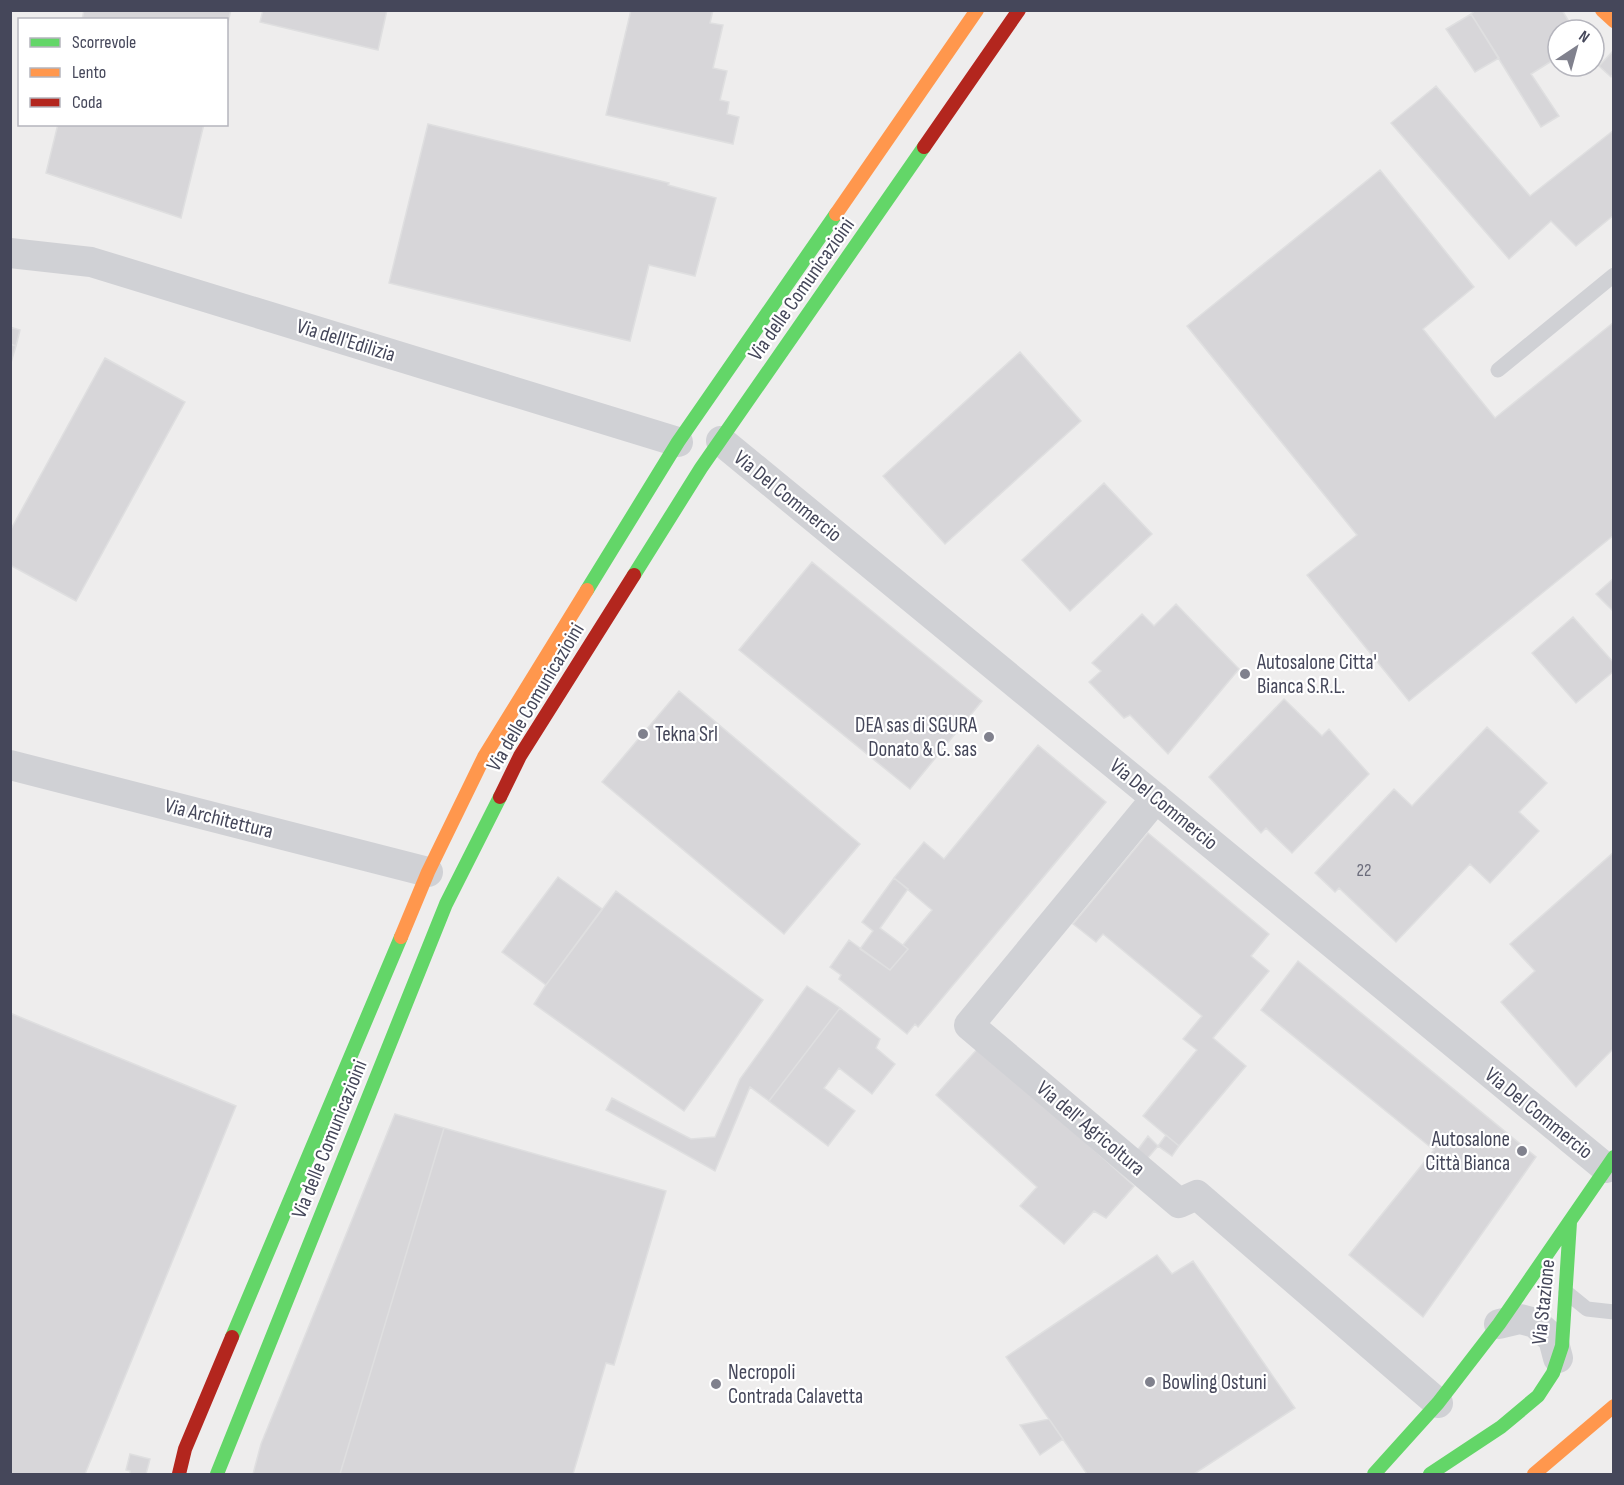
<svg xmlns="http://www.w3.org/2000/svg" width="1624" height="1485" font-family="'Sofia Sans Condensed',sans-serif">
<rect width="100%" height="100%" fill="#eeeded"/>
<path fill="#d7d6d9" stroke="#dfdfe0" stroke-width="1.5" d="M 84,10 L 231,10 L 226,30 L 226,20 L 82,20 Z
M 263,10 L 387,10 L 378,50 L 260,22 Z
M 631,10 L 713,10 L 710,23 L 723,25 L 713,68 L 727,71 L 720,100 L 729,102 L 727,114 L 739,117 L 733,144 L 606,115 Z
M 1476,10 L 1562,10 L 1574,30 L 1558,30 L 1558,57 L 1531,74 L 1559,116 L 1541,127 L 1471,14 Z
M 1471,14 L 1499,58 L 1475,72 L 1446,29 Z
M 1614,50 L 1614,73 L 1611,77 L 1599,66 Z
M 1436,86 L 1530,196 L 1614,130 L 1614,215 L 1576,246 L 1551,221 L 1509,259 L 1391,123 Z
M 58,124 L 204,124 L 181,218 L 46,173 Z
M 428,124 L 669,183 L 668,185 L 716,198 L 695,276 L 649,265 L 630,341 L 389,283 Z
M 1380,170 L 1474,287 L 1423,329 L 1495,418 L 1614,322 L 1614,535 L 1409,701 L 1307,575 L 1357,535 L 1187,326 Z
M 10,327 L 20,330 L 16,346 L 10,344 Z
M 10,344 L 16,346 L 10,366 Z
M 1020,352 L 1081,421 L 945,544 L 883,476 Z
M 105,358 L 185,402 L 76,601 L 10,565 L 10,531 Z
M 1104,483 L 1152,534 L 1070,611 L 1022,560 Z
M 812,562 L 982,701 L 910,789 L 739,650 Z
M 1614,578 L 1614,612 L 1596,594 Z
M 1176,604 L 1239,669 L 1168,754 L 1130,715 L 1124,718 L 1089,682 L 1101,671 L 1092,663 L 1142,614 L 1154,626 Z
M 1573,617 L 1614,663 L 1614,671 L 1576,703 L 1532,653 Z
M 679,691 L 860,844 L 784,934 L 602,782 Z
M 1284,699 L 1322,736 L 1329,729 L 1369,774 L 1292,853 L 1266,828 L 1261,833 L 1209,777 Z
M 1487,727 L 1547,783 L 1519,812 L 1539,831 L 1490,883 L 1470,864 L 1396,942 L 1339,888 L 1335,892 L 1315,873 L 1394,789 L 1412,806 Z
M 1038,745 L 1106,802 L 918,1027 L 915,1024 L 907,1034 L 839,979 L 841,975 L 830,967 L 849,940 L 890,970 L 908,949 L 903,945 L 932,910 L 894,878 L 924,842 L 944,859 Z
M 1148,833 L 1269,934 L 1251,956 L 1269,971 L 1213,1038 L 1246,1066 L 1179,1146 L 1143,1116 L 1197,1050 L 1183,1039 L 1202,1016 L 1103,934 L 1096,942 L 1073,924 Z
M 1614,852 L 1614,1048 L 1576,1087 L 1501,1002 L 1535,971 L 1510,944 Z
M 558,877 L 602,909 L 546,985 L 502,952 Z
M 894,878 L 908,889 L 880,928 L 908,949 L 890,970 L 860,949 L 873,931 L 862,922 Z
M 616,891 L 763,1000 L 684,1111 L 534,1004 L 546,985 Z
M 1298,961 L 1536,1157 L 1423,1317 L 1349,1255 L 1434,1150 L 1261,1010 Z
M 807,986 L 840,1008 L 769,1101 L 750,1087 L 715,1171 L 606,1110 L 612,1098 L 691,1139 L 715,1137 L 740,1079 Z
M 840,1008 L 880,1039 L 876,1048 L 895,1064 L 872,1094 L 839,1068 L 824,1088 L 855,1111 L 828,1146 L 769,1101 Z
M 10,1013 L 236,1106 L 85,1474 L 10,1474 Z
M 980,1046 L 1134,1186 L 1106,1218 L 1094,1211 L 1064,1244 L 1020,1206 L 1037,1187 L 936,1095 Z
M 395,1114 L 444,1128 L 340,1474 L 253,1474 L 261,1444 Z
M 444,1128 L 666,1191 L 614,1365 L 606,1363 L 573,1474 L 340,1474 Z
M 1166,1135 L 1179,1146 L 1172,1156 L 1158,1146 Z
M 1148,1136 L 1158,1146 L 1146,1160 L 1136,1152 Z
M 1157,1255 L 1172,1274 L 1193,1261 L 1295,1408 L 1194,1474 L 1087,1474 L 1006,1357 Z
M 1049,1419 L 1063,1439 L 1040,1455 L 1020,1425 Z
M 130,1454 L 150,1459 L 146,1474 L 130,1474 L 130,1471 L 126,1470 Z"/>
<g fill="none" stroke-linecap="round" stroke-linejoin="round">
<path stroke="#d0d1d5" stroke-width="15" d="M 1498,370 L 1614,275
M 1566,1292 L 1587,1309 L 1614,1312"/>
<path stroke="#d0d1d5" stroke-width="30" d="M 10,253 L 91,262 L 678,442
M 721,441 L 1606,1168
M 10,765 L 428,872
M 1156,798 L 969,1025 L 1179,1203 L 1197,1195 L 1438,1403
M 1499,1324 L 1520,1319 L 1535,1323 L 1553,1339 L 1558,1358"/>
<path stroke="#63d668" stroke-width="14" d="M 634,575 L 701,468 L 924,147
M 587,590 L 678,442 L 836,214
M 232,1337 L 401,937
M 217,1474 L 446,904 L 500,797
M 1374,1474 L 1438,1403 L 1499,1324 L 1614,1157
M 1430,1474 L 1501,1427 L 1538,1396 L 1553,1373 L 1562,1346 L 1570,1222"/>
<path stroke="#ff974d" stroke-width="14" d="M 1602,10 L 1614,21
M 836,214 L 977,10
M 401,937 L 428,872 L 484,757 L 587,590
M 1534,1474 L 1614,1406"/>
<path stroke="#b3261e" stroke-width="14" d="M 924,147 L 1019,10
M 500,797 L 520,756 L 634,575
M 179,1474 L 185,1449 L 232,1337"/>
</g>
<g fill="#80818d" stroke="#fff" stroke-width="2">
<circle cx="1245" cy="674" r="6"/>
<circle cx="643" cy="734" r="6"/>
<circle cx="989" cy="737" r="6"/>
<circle cx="1522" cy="1151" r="6"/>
<circle cx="1150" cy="1382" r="6"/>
<circle cx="716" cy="1384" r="6"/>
</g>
<g text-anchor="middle" stroke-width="4.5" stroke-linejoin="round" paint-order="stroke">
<g font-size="18" fill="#6b6c7b">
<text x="1364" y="876">22</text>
</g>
<g font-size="21" fill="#45475a" stroke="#fff">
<text transform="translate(801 289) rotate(-55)" y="7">Via delle Comunicazioini</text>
<text transform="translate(346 340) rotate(17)" y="7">Via dell'Edilizia</text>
<text transform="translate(788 496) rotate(39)" y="7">Via Del Commercio</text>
<text transform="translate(535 697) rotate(-59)" y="7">Via delle Comunicazioini</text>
<text transform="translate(1164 804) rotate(39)" y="7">Via Del Commercio</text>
<text transform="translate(219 818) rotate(14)" y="7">Via Architettura</text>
<text transform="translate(1539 1113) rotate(39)" y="7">Via Del Commercio</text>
<text transform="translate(1091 1128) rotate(40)" y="7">Via dell' Agricoltura</text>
<text transform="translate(329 1139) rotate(-68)" y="7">Via delle Comunicazioini</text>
<text transform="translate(1543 1302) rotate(-84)" y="7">Via Stazione</text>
</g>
<g font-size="21" fill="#45475a" stroke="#fff" text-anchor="start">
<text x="1257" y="669">Autosalone Citta'<tspan x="1257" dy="24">Bianca S.R.L.</tspan></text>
<text x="977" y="732" text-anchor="end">DEA sas di SGURA<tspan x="977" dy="24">Donato &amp; C. sas</tspan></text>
<text x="655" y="741">Tekna Srl</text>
<text x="1510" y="1146" text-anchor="end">Autosalone<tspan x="1510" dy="24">Città Bianca</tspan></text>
<text x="728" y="1379">Necropoli<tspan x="728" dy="24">Contrada Calavetta</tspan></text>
<text x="1162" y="1389">Bowling Ostuni</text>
</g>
</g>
<rect width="1624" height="1485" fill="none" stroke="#45475a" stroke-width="24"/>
<rect x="18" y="18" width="210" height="108" fill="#ffffff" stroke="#b5b5bd" stroke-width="1.5"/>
<rect x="30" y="38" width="30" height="9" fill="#63d668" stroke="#b5b5bd" stroke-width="1.5"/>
<text x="72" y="48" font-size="18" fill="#45475a">Scorrevole</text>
<rect x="30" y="68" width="30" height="9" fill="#ff974d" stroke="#b5b5bd" stroke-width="1.5"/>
<text x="72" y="78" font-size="18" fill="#45475a">Lento</text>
<rect x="30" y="98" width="30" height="9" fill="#b3261e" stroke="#b5b5bd" stroke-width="1.5"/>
<text x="72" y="108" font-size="18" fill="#45475a">Coda</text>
<g transform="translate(1576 48) rotate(36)"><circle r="28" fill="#ffffff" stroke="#b5b5bd" stroke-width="1.5"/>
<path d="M0-4.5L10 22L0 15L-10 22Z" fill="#80818d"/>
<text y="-9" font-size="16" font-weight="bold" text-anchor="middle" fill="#45475a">N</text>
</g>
</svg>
